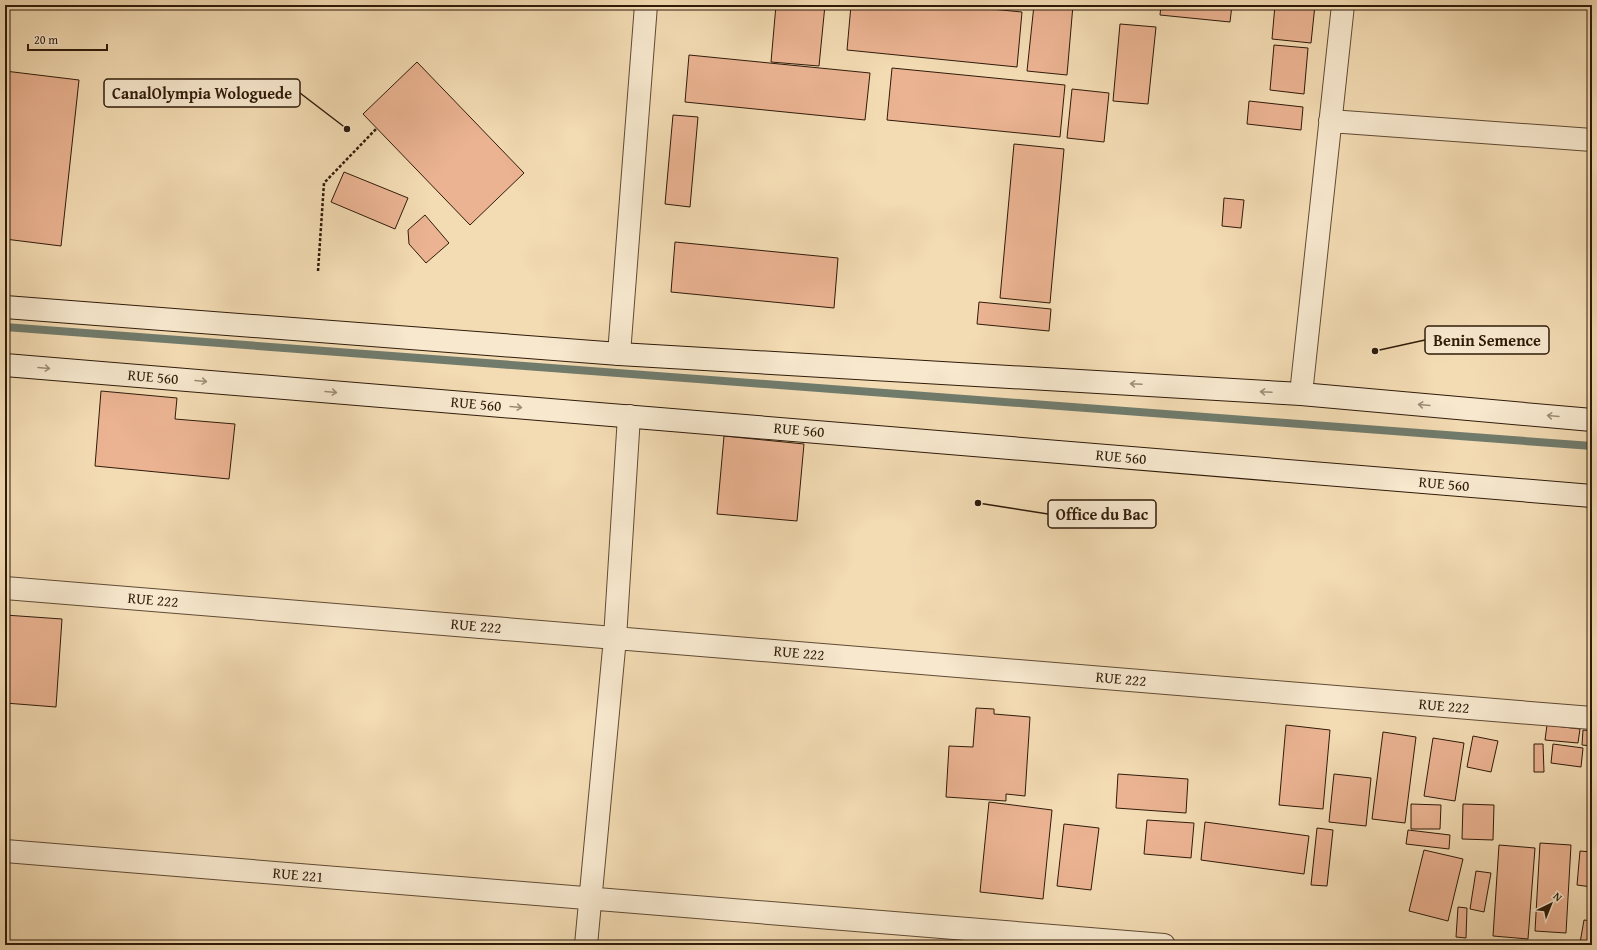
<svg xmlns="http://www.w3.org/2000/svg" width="1597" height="950" font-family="'Gentium Book Plus',serif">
<rect width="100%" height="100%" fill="#f3dbb3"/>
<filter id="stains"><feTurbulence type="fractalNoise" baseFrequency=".005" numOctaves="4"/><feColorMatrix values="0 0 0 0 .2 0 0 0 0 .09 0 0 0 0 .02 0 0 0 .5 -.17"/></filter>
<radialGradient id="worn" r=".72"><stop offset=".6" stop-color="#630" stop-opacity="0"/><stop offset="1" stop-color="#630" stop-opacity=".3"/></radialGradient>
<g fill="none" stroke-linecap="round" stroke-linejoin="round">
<path stroke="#707b6c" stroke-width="8" d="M 5,327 L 1592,446"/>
</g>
<path fill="#ebb392" stroke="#2f1b09" d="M 776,5 L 825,5 L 819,66 L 771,62 Z
M 851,5 L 949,5 L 1022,12 L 1017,67 L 847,50 Z
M 1034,5 L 1073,5 L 1067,75 L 1027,71 Z
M 1161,5 L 1232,5 L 1230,22 L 1160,15 Z
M 1275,5 L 1315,5 L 1311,43 L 1272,39 Z
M 1120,24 L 1156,27 L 1148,104 L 1113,101 Z
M 1274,45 L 1308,48 L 1304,94 L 1270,90 Z
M 689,55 L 870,73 L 865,120 L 685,102 Z
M 417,62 L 524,173 L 470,225 L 363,114 Z
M 892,68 L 1065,85 L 1060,137 L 887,120 Z
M 5,71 L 79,80 L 61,246 L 5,239 Z
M 1072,89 L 1109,93 L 1104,142 L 1067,138 Z
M 1249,101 L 1303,107 L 1301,130 L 1247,124 Z
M 673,115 L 698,117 L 690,207 L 665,204 Z
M 1014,144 L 1064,149 L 1050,303 L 1000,298 Z
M 344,172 L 408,198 L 395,229 L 331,202 Z
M 1224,198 L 1244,200 L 1241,228 L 1222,226 Z
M 425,215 L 449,243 L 426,263 L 409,244 L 408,230 Z
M 675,242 L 838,258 L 834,308 L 671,292 Z
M 979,302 L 1051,309 L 1049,331 L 977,324 Z
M 101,391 L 177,398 L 175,419 L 235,424 L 229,479 L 95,466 Z
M 724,436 L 804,444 L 797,521 L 717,514 Z
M 5,615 L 62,619 L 56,707 L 5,703 Z
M 976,708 L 994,709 L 994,714 L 1030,717 L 1025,796 L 1006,794 L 1006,801 L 946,797 L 949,746 L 973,747 Z
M 1286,725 L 1330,730 L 1323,809 L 1279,805 Z
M 1547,725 L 1580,729 L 1578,743 L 1545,740 Z
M 1583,730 L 1592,731 L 1592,746 L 1582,745 Z
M 1383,732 L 1416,737 L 1405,823 L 1372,819 Z
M 1473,736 L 1498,741 L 1491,772 L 1467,767 Z
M 1433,738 L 1464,743 L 1455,801 L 1424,796 Z
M 1534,744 L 1543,744 L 1544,772 L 1534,772 Z
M 1553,744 L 1583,748 L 1581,767 L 1551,763 Z
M 1118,774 L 1188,779 L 1186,813 L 1116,808 Z
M 1334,774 L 1371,778 L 1366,826 L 1329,822 Z
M 989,802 L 1052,810 L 1043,899 L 980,892 Z
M 1411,804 L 1441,805 L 1440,829 L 1411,829 Z
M 1463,804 L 1494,805 L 1493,840 L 1462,839 Z
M 1147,820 L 1194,823 L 1191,858 L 1144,854 Z
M 1205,822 L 1309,836 L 1304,874 L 1201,860 Z
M 1064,824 L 1099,828 L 1091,890 L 1057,886 Z
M 1317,828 L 1333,830 L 1327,886 L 1311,885 Z
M 1408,830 L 1450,835 L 1449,849 L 1406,844 Z
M 1540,843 L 1571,845 L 1566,933 L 1535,931 Z
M 1499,845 L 1535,848 L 1528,939 L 1493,936 Z
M 1424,850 L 1463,859 L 1448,921 L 1409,911 Z
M 1580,851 L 1592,852 L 1592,887 L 1577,885 Z
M 1476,871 L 1491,873 L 1484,912 L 1470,909 Z
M 1458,907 L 1467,908 L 1466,938 L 1456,937 Z
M 1584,920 L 1592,921 L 1592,945 L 1580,943 Z"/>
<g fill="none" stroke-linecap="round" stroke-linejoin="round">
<defs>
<path id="street" d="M 1330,121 L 1592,140
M 619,354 L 646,5
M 1301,394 L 1343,5
M 5,588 L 1592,718
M 5,851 L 1164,945
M 586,945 L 615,638 L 629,416"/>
<path id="secondary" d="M 5,307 L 619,354 L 1301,394 L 1592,420
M 5,365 L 1592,496"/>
</defs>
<use href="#street" stroke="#604b34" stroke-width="24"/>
<use href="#secondary" stroke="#2f1b09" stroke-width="24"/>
<path stroke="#2f1b09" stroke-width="2.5" stroke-dasharray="3 2" stroke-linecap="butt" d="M 318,271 L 324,183 L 377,128"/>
<use href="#street" stroke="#f7e8ce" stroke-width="22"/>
<use href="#secondary" stroke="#f7e8ce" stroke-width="22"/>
</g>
<defs><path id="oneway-shaft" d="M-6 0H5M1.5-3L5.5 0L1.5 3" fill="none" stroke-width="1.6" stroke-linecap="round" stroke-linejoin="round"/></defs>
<g stroke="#9d8c75">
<use href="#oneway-shaft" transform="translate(44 368) rotate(5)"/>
<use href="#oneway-shaft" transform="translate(201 381) rotate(5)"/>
<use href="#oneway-shaft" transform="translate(1136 384) rotate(-177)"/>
<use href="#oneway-shaft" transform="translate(331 392) rotate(5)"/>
<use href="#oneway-shaft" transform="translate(1266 392) rotate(-177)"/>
<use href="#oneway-shaft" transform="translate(1424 405) rotate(-175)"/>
<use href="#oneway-shaft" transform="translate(516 407) rotate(5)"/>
<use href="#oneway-shaft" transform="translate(1553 416) rotate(-175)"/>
</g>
<g text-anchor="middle" stroke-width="3" stroke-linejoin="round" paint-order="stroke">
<g font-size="15" fill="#2f1b09" stroke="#f7e8ce">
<text transform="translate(153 377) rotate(5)" y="5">RUE 560</text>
<text transform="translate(476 404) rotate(5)" y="5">RUE 560</text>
<text transform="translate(799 430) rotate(5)" y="5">RUE 560</text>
<text transform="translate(1121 457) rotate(5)" y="5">RUE 560</text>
<text transform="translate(1444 484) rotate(5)" y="5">RUE 560</text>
<text transform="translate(153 600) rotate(5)" y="5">RUE 222</text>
<text transform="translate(476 626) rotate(5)" y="5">RUE 222</text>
<text transform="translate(799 653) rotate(5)" y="5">RUE 222</text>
<text transform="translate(1121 679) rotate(5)" y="5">RUE 222</text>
<text transform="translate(1444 706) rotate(5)" y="5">RUE 222</text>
<text transform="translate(298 875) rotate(5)" y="5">RUE 221</text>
</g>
</g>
<path fill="none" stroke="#2f1b09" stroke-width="1.5" d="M347 129L300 93M1375 351L1425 340M978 503L1048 514"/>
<g fill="#2f1b09" stroke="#f7e8ce" stroke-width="1.5">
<circle cx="347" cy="129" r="4"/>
<circle cx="1375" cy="351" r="4"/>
<circle cx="978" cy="503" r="4"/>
</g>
<g fill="#f7e8ce" stroke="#2f1b09" stroke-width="1.5">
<rect x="104" y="79" width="196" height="28" rx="4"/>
<rect x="1425" y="326" width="124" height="28" rx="4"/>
<rect x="1048" y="500" width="108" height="28" rx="4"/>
</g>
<g font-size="16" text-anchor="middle" font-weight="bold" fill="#2f1b09">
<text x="202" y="99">CanalOlympia Wologuede</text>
<text x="1487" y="346">Benin Semence</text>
<text x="1102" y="520">Office du Bac</text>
</g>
<rect width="1597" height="950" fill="none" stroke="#f3dbb3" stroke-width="20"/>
<rect x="6" y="6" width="1585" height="938" fill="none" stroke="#2f1b09" stroke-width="2"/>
<rect x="10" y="10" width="1577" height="930" fill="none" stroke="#2f1b09"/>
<g transform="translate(1551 904) rotate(43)" stroke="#f7e8ce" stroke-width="3" paint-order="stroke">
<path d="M0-3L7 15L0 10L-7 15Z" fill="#2f1b09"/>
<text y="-6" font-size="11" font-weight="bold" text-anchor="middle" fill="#2f1b09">N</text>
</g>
<path d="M28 44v6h79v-6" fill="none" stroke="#2f1b09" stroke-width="2"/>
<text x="34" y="44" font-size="12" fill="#2f1b09" stroke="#f7e8ce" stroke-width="3" paint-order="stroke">20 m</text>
<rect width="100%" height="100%" filter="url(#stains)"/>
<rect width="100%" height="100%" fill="url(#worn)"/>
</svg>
